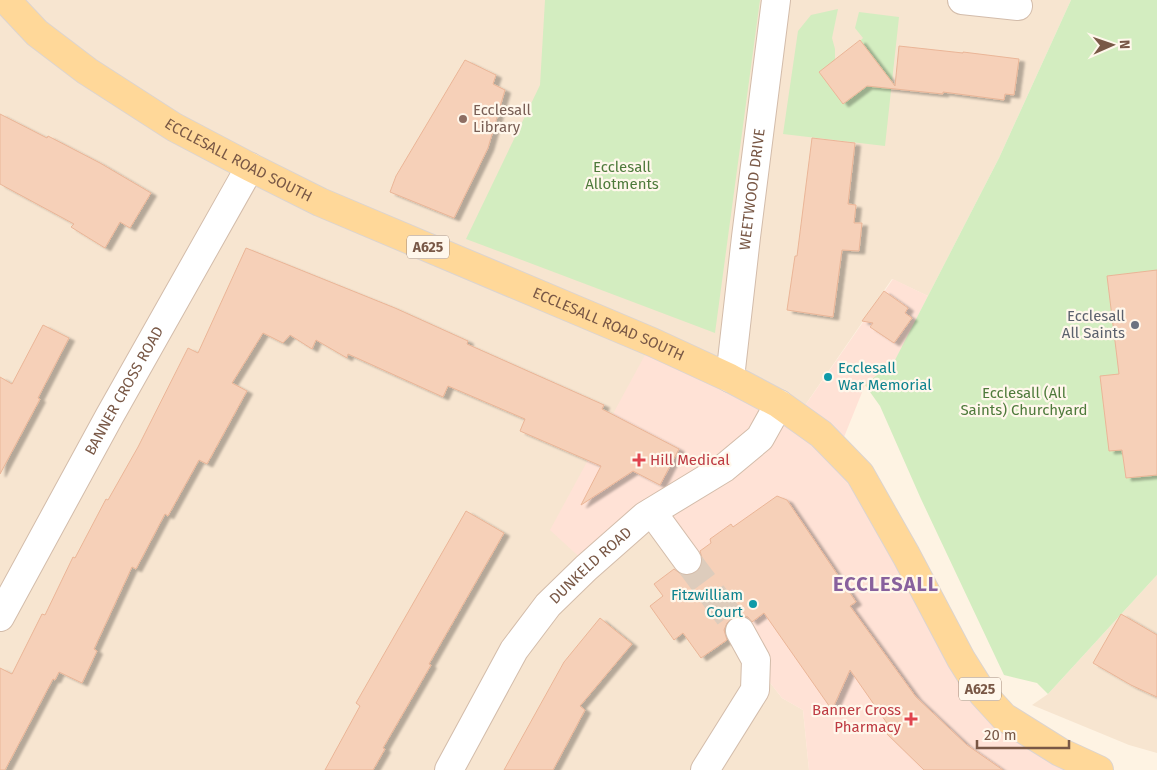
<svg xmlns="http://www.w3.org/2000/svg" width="1157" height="770" font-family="'Fira Sans',sans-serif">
<defs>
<filter id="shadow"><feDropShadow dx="5.5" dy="3" stdDeviation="1" flood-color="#0004"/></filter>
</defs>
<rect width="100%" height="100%" fill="#fef3e3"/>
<path fill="#f7e5d0" d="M 0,0 L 1071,0 L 999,158 L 928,296 L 892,279 L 797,417 L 643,521 L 782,698 L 803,710 L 809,770 L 0,770 Z
M 1157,575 L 1157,753 L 1129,745 L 1032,705 L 1048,694 Z"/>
<path fill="#ffe2d6" d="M 893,279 L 928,296 L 895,361 L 865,385 L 838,452 L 983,694 L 1099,770 L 809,770 L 803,710 L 782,698 L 643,521 L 587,564 L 550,530 L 652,342 L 797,417 Z"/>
<path fill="#d3edc0" d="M 545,0 L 760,0 L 715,333 L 466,239 L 540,85 Z
M 1071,0 L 1157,0 L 1157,575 L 1048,694 L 1037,683 L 1004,675 L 921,499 L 880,406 L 865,385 L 895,360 L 999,158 Z
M 838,9 L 832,38 L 835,49 L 835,60 L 819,72 L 843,104 L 860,41 L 863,38 L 855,28 L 859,12 L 899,17 L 885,146 L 783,134 L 798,31 L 811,15 Z"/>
<path fill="#f6d0b8" stroke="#eab597" filter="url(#shadow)" d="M 860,40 L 895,86 L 899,46 L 963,53 L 963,52 L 1019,59 L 1014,95 L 1005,94 L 1004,100 L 943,92 L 943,94 L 867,86 L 843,104 L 819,72 Z
M 465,60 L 496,75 L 493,84 L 505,90 L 488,148 L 454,218 L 390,192 L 396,176 Z
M 0,114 L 47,138 L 48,136 L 100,163 L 151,193 L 130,228 L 120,222 L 105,248 L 71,227 L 74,224 L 0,184 Z
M 812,138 L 855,143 L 848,204 L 856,205 L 854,223 L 862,223 L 859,251 L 842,250 L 833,317 L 787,310 L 795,256 L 797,256 Z
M 246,248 L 395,308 L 468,341 L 467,344 L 604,405 L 602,409 L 679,449 L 660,485 L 633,471 L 581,505 L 601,466 L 520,431 L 525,419 L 448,386 L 443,397 L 348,354 L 347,358 L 316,340 L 312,349 L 290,335 L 283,343 L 263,333 L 232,383 L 247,391 L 207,464 L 199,460 L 168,516 L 165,514 L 136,569 L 132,567 L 94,649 L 97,651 L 82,683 L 59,672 L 55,680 L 53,679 L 5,770 L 0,770 L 0,668 L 12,674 L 42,614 L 45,615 L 73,557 L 75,558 L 106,499 L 108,500 L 138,447 L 188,348 L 198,353 Z
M 1157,270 L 1157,475 L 1126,478 L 1122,450 L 1109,451 L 1100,376 L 1119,374 L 1107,276 Z
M 884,291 L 908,308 L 905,313 L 912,318 L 894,343 L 870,327 L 873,323 L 862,321 Z
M 43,325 L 69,338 L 38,398 L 40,399 L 0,474 L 0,377 L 12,384 Z
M 777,496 L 787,500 L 856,602 L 850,606 L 916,697 L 967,745 L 1003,770 L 924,770 L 884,731 L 889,726 L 850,670 L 832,710 L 764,613 L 752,622 L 748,617 L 741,615 L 732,618 L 727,623 L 724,630 L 727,640 L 701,658 L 683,633 L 674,640 L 650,606 L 663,596 L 654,584 L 674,569 L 681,574 L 689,575 L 696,573 L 701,566 L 702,558 L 700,551 L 711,543 L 710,539 L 731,524 L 733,527 Z
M 466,511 L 504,533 L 429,664 L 431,665 L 383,748 L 385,749 L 373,770 L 325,770 L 360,706 L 356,703 Z
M 1121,614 L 1157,635 L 1157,697 L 1131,685 L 1093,663 Z
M 600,618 L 632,644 L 580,706 L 585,710 L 553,770 L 504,770 L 564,662 Z"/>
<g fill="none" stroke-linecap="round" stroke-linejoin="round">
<path stroke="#ddccbc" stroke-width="28" stroke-dasharray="28 14" stroke-linecap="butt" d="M 687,560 L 740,631"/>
<defs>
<g id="street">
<path d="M 962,0 L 1018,6"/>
<path id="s1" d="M 730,378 L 746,237 L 776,0"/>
<path d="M 652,512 L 687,560"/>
<path id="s2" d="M 0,617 L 109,417 L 250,167"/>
<path id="s3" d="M 449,770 L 514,650 L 548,605 L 586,568 L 645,516 L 724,468 L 760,438 L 779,404"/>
<path d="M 705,770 L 755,690 L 756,660 L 740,631"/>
</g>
<g id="primary">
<path id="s4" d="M 6,0 L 37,33 L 87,71 L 174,127 L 250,167 L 320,202 L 652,342 L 730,378 L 779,404 L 821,434 L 860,474 L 906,555 L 961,659 L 983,694 L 1004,717 L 1060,752 L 1099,770"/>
</g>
</defs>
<use href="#street" stroke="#d3bcaa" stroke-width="30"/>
<use href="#primary" stroke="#dcd4cf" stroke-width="30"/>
<use href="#street" stroke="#fff" stroke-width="28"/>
<use href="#primary" stroke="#ffd899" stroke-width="28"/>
</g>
<circle fill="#8d6e63" stroke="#fff7eb" stroke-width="2" cx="463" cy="119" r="5"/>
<circle fill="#6b7280" stroke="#fff7eb" stroke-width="2" cx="1135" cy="325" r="5"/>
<g fill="#0f9aa8" stroke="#fff7eb" stroke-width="2">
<circle cx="828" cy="377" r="5"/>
<circle cx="753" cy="604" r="5"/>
</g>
<g fill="#e0444e" stroke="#fff7eb" stroke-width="2">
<path d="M636.5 452.5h5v5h5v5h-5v5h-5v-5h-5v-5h5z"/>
<path d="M908.5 711.5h5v5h5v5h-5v5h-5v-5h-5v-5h5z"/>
</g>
<g text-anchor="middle" stroke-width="4.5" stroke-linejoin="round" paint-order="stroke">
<g fill="#fff7eb" stroke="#a18878" stroke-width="1">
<rect x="407" y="235.5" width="42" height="23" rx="4"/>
<rect x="959" y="677.5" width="42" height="23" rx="4"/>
</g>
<g font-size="14" font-weight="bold" fill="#795846">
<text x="428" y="252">A625</text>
<text x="980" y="694">A625</text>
</g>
<g font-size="15" fill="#785e54" stroke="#fff7eb" text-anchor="start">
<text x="473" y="115">Ecclesall<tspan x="473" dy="17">Library</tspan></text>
</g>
<g font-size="15" fill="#795846" stroke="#fff7eb">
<text dy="5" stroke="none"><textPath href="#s4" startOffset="284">ECCLESALL ROAD SOUTH</textPath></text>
<text dy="5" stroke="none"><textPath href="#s1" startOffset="190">WEETWOOD DRIVE</textPath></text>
<text dy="5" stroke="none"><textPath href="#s4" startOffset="689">ECCLESALL ROAD SOUTH</textPath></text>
<text dy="5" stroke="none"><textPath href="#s2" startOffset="258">BANNER CROSS ROAD</textPath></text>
<text dy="5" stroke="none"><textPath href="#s3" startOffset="251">DUNKELD ROAD</textPath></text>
</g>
<g font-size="15" fill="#4e7a3b" stroke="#fff7eb">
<text x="622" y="172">Ecclesall<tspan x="622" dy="17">Allotments</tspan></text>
<text x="1024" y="398">Ecclesall (All<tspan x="1024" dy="17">Saints) Churchyard</tspan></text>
</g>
<g font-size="15" fill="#5b616d" stroke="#fff7eb" text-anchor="end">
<text x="1125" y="321">Ecclesall<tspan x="1125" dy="17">All Saints</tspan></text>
</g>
<g font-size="15" fill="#0d838f" stroke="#fff7eb" text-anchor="start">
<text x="838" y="373">Ecclesall<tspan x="838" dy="17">War Memorial</tspan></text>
<text x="743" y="600" text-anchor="end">Fitzwilliam<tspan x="743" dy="17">Court</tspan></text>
</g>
<g font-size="15" fill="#be3a42" stroke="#fff7eb" text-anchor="start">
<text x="650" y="465">Hill Medical</text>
<text x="901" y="715" text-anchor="end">Banner Cross<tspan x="901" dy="17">Pharmacy</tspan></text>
</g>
<g font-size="20" font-weight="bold" letter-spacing="1" fill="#88619d" stroke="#fff7eb">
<text x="886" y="591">ECCLESALL</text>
</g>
</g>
<g transform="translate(1112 45) rotate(88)" stroke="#fff7eb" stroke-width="4" paint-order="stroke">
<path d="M0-4L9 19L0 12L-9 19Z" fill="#795846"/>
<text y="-8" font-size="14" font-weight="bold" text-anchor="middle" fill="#795846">N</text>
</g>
<path d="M977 740v8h92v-8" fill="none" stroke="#795846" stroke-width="2.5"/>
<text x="984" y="740" font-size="15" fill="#795846" stroke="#fff7eb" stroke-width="4" paint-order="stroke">20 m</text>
</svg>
